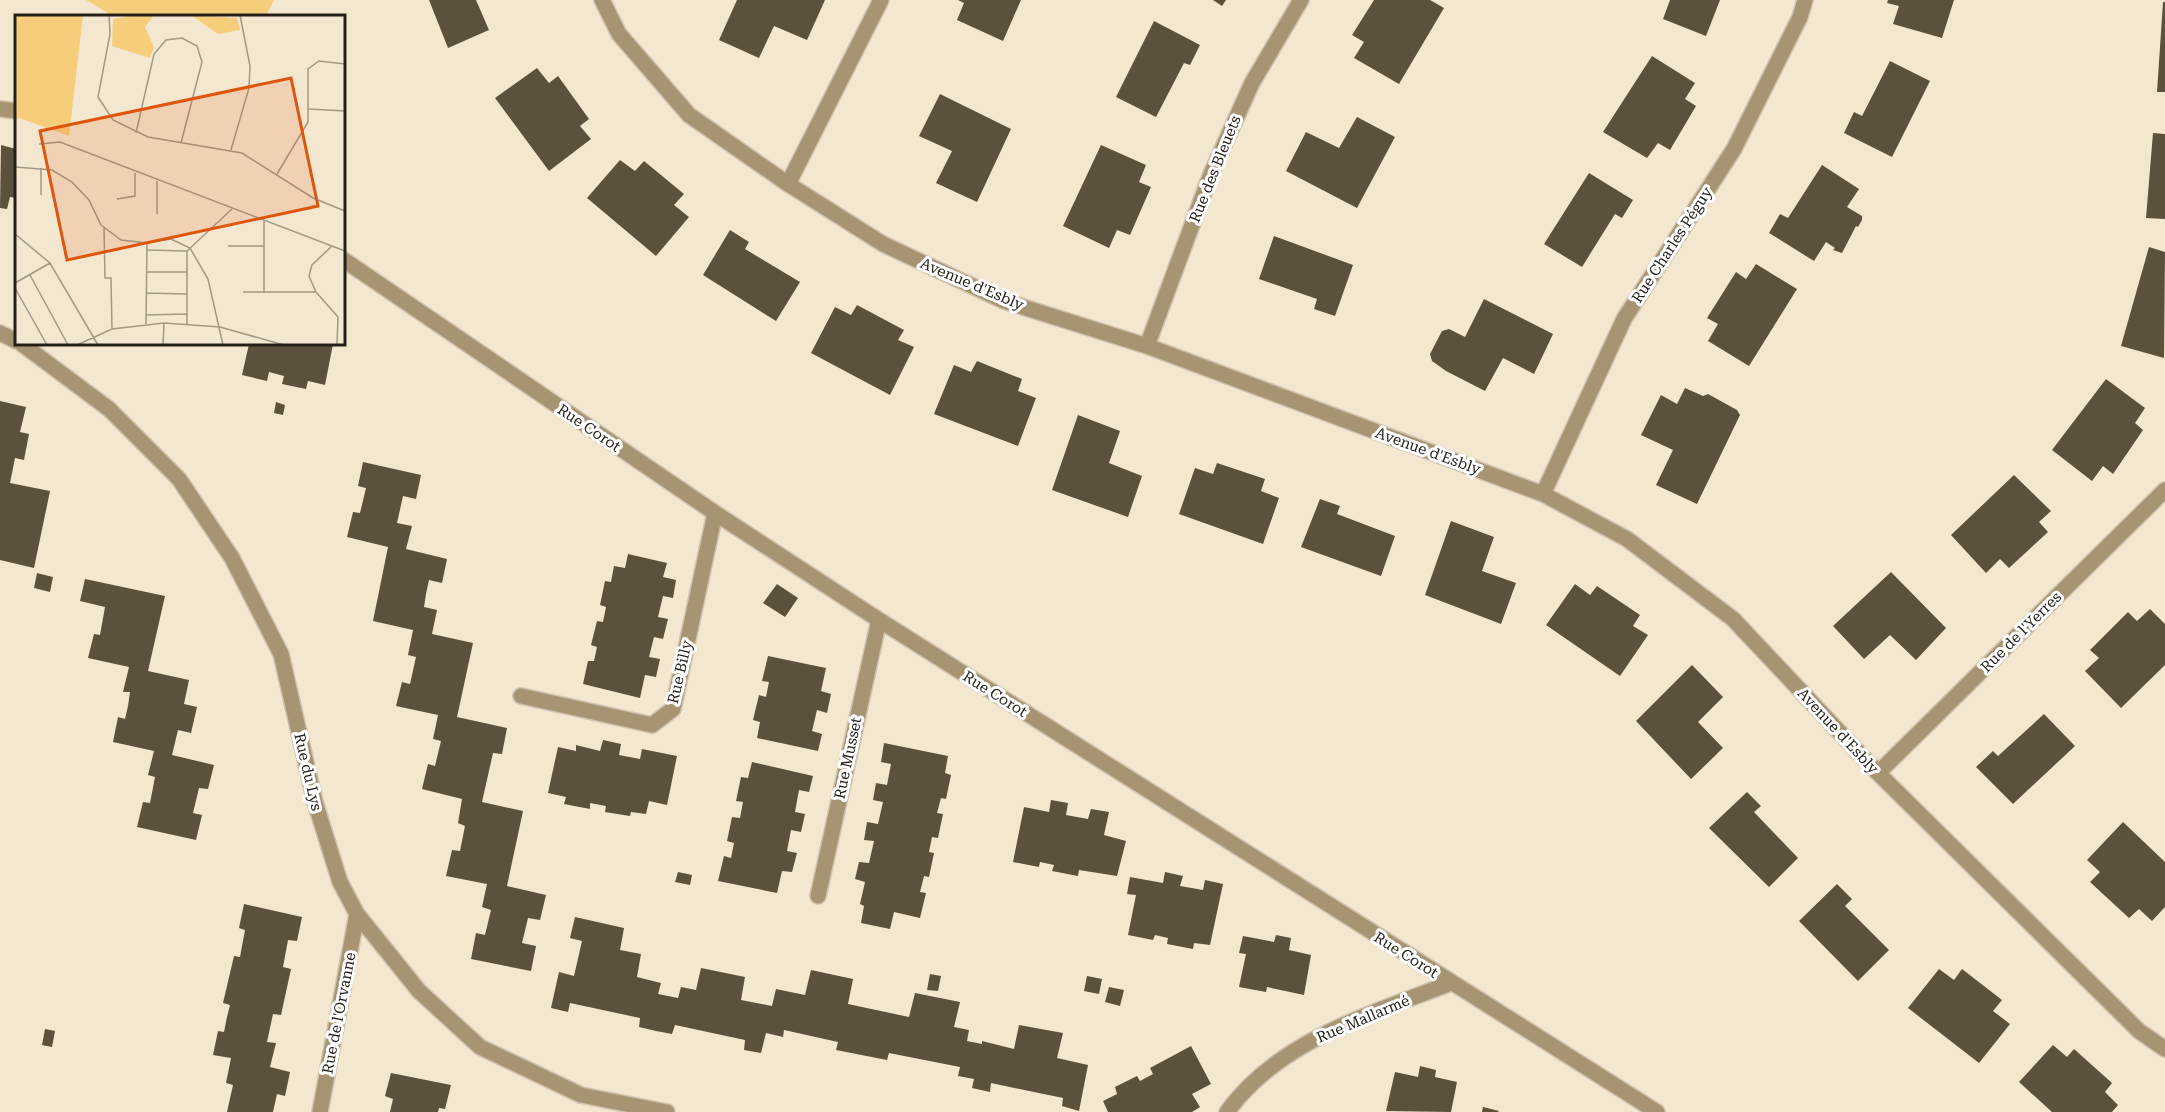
<svg xmlns="http://www.w3.org/2000/svg" width="2165" height="1112" font-family="'Roboto Serif',serif">
<rect width="100%" height="100%" fill="#f4e7d0"/>
<path fill="#f6cd7b" d="M 86,0 L 274,0 L 266,16 L 113,16 Z"/>
<path fill="#5b513d" d="M 429,0 L 476,0 L 489,30 L 448,48 Z
M 737,0 L 825,0 L 807,40 L 774,26 L 759,58 L 719,40 Z
M 958,0 L 1021,0 L 1003,41 L 957,20 L 964,3 Z
M 1213,0 L 1226,0 L 1222,6 Z
M 1374,0 L 1430,0 L 1444,8 L 1399,84 L 1354,58 L 1364,42 L 1352,35 Z
M 1670,0 L 1720,0 L 1706,36 L 1663,19 Z
M 1888,0 L 1954,0 L 1942,38 L 1893,24 L 1899,6 L 1887,3 Z
M 2163,2 L 2165,2 L 2165,92 L 2157,92 Z
M 1154,21 L 1200,45 L 1190,65 L 1184,63 L 1156,117 L 1116,97 Z
M 1652,56 L 1695,83 L 1685,99 L 1696,106 L 1670,150 L 1658,143 L 1647,158 L 1603,132 Z
M 1890,61 L 1930,81 L 1892,157 L 1844,133 L 1854,112 L 1862,116 Z
M 537,68 L 549,83 L 558,76 L 589,119 L 580,126 L 591,139 L 549,171 L 495,98 Z
M 940,94 L 1011,129 L 977,202 L 936,183 L 952,151 L 919,136 Z
M 1357,117 L 1395,137 L 1357,208 L 1286,171 L 1306,132 L 1339,148 Z
M 2153,133 L 2165,134 L 2165,219 L 2146,218 Z
M 1,145 L 16,149 L 16,198 L 10,197 L 7,209 L 0,208 Z
M 1101,145 L 1146,165 L 1139,182 L 1151,187 L 1130,235 L 1117,230 L 1109,248 L 1063,226 Z
M 620,160 L 635,171 L 644,161 L 684,194 L 674,205 L 689,217 L 656,256 L 587,198 Z
M 1822,165 L 1859,189 L 1847,207 L 1862,216 L 1862,220 L 1858,227 L 1856,226 L 1842,253 L 1833,250 L 1835,248 L 1826,242 L 1814,261 L 1769,233 L 1780,214 L 1788,218 Z
M 1589,173 L 1633,200 L 1622,218 L 1615,214 L 1582,267 L 1544,244 Z
M 730,230 L 749,242 L 745,249 L 800,282 L 776,321 L 703,275 Z
M 1274,236 L 1353,265 L 1335,316 L 1314,309 L 1317,299 L 1259,279 Z
M 2149,247 L 2165,252 L 2164,358 L 2121,346 Z
M 1756,264 L 1797,289 L 1749,366 L 1708,341 L 1718,324 L 1707,318 L 1736,272 L 1746,279 Z
M 1484,299 L 1553,334 L 1534,374 L 1503,358 L 1485,391 L 1446,371 L 1432,361 L 1430,354 L 1442,331 L 1449,329 L 1465,337 Z
M 857,305 L 904,330 L 898,340 L 914,347 L 890,395 L 811,353 L 835,307 L 851,315 Z
M 249,344 L 333,344 L 325,385 L 308,381 L 306,389 L 282,384 L 284,376 L 269,372 L 267,381 L 242,375 Z
M 977,361 L 1022,379 L 1018,391 L 1036,398 L 1018,446 L 934,414 L 954,365 L 971,372 Z
M 2106,379 L 2145,408 L 2135,423 L 2143,430 L 2113,474 L 2103,466 L 2092,481 L 2052,450 Z
M 1685,388 L 1703,396 L 1708,394 L 1737,410 L 1740,415 L 1697,504 L 1656,485 L 1673,450 L 1641,435 L 1661,395 L 1677,404 Z
M 0,401 L 26,407 L 20,432 L 29,434 L 24,460 L 15,458 L 10,483 L 50,491 L 34,568 L 0,560 Z
M 276,402 L 285,405 L 283,415 L 274,413 Z
M 1078,415 L 1120,431 L 1109,463 L 1142,476 L 1128,517 L 1052,490 Z
M 363,462 L 421,475 L 416,499 L 403,496 L 397,523 L 412,526 L 406,549 L 447,559 L 442,583 L 429,580 L 426,594 L 424,607 L 437,610 L 432,634 L 473,643 L 457,717 L 507,728 L 502,754 L 493,753 L 482,802 L 523,811 L 507,886 L 546,895 L 540,920 L 528,918 L 522,943 L 536,946 L 531,971 L 471,959 L 476,933 L 485,935 L 491,910 L 482,907 L 487,884 L 446,876 L 452,850 L 460,851 L 465,826 L 458,823 L 462,799 L 422,789 L 428,764 L 435,766 L 441,741 L 433,739 L 438,715 L 396,706 L 402,682 L 410,684 L 416,657 L 408,655 L 413,630 L 373,621 L 388,547 L 347,537 L 353,512 L 360,513 L 366,488 L 358,486 Z
M 1217,463 L 1265,479 L 1261,491 L 1279,498 L 1263,544 L 1179,514 L 1195,468 L 1213,474 Z
M 2014,475 L 2051,511 L 2039,522 L 2048,532 L 2009,568 L 2000,559 L 1986,573 L 1951,535 Z
M 1320,499 L 1340,506 L 1337,514 L 1395,536 L 1381,576 L 1301,547 Z
M 1451,521 L 1494,537 L 1482,571 L 1516,583 L 1501,624 L 1425,595 Z
M 628,554 L 667,563 L 663,577 L 676,580 L 673,598 L 663,596 L 658,617 L 668,619 L 663,639 L 654,637 L 649,657 L 660,659 L 656,677 L 645,675 L 640,698 L 583,684 L 588,661 L 594,661 L 597,647 L 591,645 L 597,621 L 603,622 L 606,607 L 600,605 L 605,581 L 611,582 L 614,566 L 625,568 Z
M 1891,572 L 1946,628 L 1916,660 L 1890,635 L 1864,659 L 1833,626 Z
M 37,573 L 53,577 L 50,592 L 34,588 Z
M 85,579 L 165,596 L 148,671 L 189,680 L 184,704 L 197,707 L 191,733 L 178,730 L 172,755 L 214,765 L 208,789 L 199,788 L 193,813 L 202,815 L 196,840 L 137,827 L 143,802 L 150,803 L 155,777 L 148,775 L 154,751 L 113,742 L 118,717 L 125,719 L 128,706 L 130,692 L 123,692 L 129,667 L 88,658 L 94,634 L 100,635 L 105,607 L 80,601 Z
M 777,584 L 798,598 L 785,617 L 763,603 Z
M 1575,584 L 1590,595 L 1597,586 L 1640,615 L 1633,626 L 1648,635 L 1620,676 L 1546,625 Z
M 2150,609 L 2165,624 L 2165,665 L 2121,708 L 2085,671 L 2099,658 L 2090,650 L 2128,612 L 2137,621 Z
M 768,656 L 826,668 L 821,691 L 831,694 L 827,713 L 817,710 L 812,731 L 822,734 L 818,751 L 757,738 L 760,722 L 753,720 L 759,695 L 766,697 L 769,682 L 762,681 Z
M 1692,665 L 1723,697 L 1698,722 L 1723,748 L 1691,779 L 1636,721 Z
M 2044,714 L 2075,746 L 2013,804 L 1976,767 L 1993,751 L 1998,756 Z
M 603,740 L 621,744 L 619,755 L 640,759 L 642,749 L 677,756 L 667,805 L 649,801 L 646,814 L 631,812 L 630,816 L 605,812 L 606,806 L 590,803 L 590,809 L 564,804 L 566,797 L 548,793 L 558,747 L 576,751 L 576,745 L 600,751 Z
M 884,743 L 948,756 L 945,773 L 951,775 L 946,799 L 941,798 L 937,813 L 943,814 L 938,838 L 932,837 L 929,852 L 934,853 L 929,877 L 924,876 L 920,892 L 926,893 L 920,918 L 894,912 L 890,929 L 861,923 L 864,906 L 860,904 L 865,882 L 855,879 L 859,862 L 869,863 L 874,841 L 864,840 L 867,822 L 878,824 L 883,802 L 873,800 L 876,783 L 887,785 L 891,764 L 881,762 Z
M 752,762 L 813,776 L 809,792 L 799,790 L 795,812 L 805,814 L 801,832 L 791,830 L 787,851 L 797,853 L 792,872 L 782,871 L 777,893 L 718,881 L 724,856 L 731,858 L 734,843 L 727,841 L 732,817 L 740,818 L 743,802 L 736,801 L 741,777 L 748,778 Z
M 1747,792 L 1761,806 L 1754,812 L 1798,858 L 1769,887 L 1709,828 Z
M 1051,800 L 1068,803 L 1066,815 L 1088,819 L 1091,809 L 1109,812 L 1104,835 L 1126,841 L 1117,876 L 1079,870 L 1078,876 L 1052,871 L 1054,865 L 1040,862 L 1039,867 L 1013,862 L 1024,807 L 1049,812 Z
M 2123,822 L 2165,862 L 2165,907 L 2152,921 L 2139,909 L 2129,918 L 2090,882 L 2100,872 L 2087,860 Z
M 678,872 L 692,875 L 690,885 L 675,882 Z
M 1165,872 L 1183,876 L 1180,886 L 1203,890 L 1205,880 L 1223,884 L 1210,945 L 1194,943 L 1193,949 L 1167,944 L 1168,938 L 1155,935 L 1153,940 L 1128,935 L 1136,895 L 1127,894 L 1130,877 L 1163,883 Z
M 1837,884 L 1852,899 L 1845,906 L 1889,950 L 1858,981 L 1799,921 Z
M 244,904 L 302,917 L 297,941 L 288,940 L 283,967 L 291,969 L 281,1015 L 273,1014 L 267,1042 L 276,1043 L 270,1067 L 290,1072 L 285,1096 L 277,1094 L 273,1112 L 227,1112 L 233,1085 L 226,1083 L 231,1058 L 213,1055 L 218,1031 L 224,1032 L 227,1017 L 230,1005 L 223,1003 L 234,956 L 240,957 L 245,930 L 239,928 Z
M 575,917 L 624,928 L 620,950 L 641,954 L 637,977 L 661,983 L 658,994 L 678,998 L 681,987 L 696,990 L 701,968 L 745,977 L 741,1000 L 772,1006 L 776,989 L 805,995 L 811,970 L 853,979 L 848,1004 L 909,1017 L 915,993 L 960,1002 L 954,1027 L 969,1030 L 967,1041 L 982,1044 L 982,1041 L 1014,1049 L 1019,1025 L 1063,1033 L 1057,1058 L 1088,1065 L 1079,1111 L 1062,1106 L 1063,1098 L 991,1083 L 990,1092 L 972,1088 L 974,1079 L 958,1076 L 960,1067 L 889,1053 L 887,1060 L 836,1050 L 838,1042 L 784,1030 L 783,1037 L 766,1033 L 761,1053 L 744,1050 L 745,1040 L 675,1025 L 672,1034 L 656,1031 L 639,1027 L 640,1018 L 570,1003 L 568,1012 L 551,1008 L 559,972 L 574,976 L 582,941 L 570,938 Z
M 1276,935 L 1291,938 L 1289,950 L 1311,955 L 1304,995 L 1267,987 L 1266,992 L 1239,987 L 1246,954 L 1239,953 L 1243,936 L 1274,942 Z
M 1939,969 L 1954,980 L 1962,969 L 2002,1000 L 1993,1011 L 2010,1024 L 1979,1063 L 1908,1008 Z
M 930,974 L 941,976 L 938,991 L 927,990 Z
M 1087,976 L 1102,979 L 1099,994 L 1084,991 Z
M 1109,987 L 1124,990 L 1120,1006 L 1105,1002 Z
M 45,1029 L 55,1031 L 52,1047 L 42,1045 Z
M 2053,1045 L 2067,1057 L 2074,1049 L 2112,1083 L 2105,1092 L 2118,1105 L 2112,1112 L 2052,1112 L 2019,1082 Z
M 1191,1046 L 1211,1084 L 1192,1094 L 1200,1107 L 1192,1112 L 1108,1112 L 1103,1101 L 1117,1094 L 1115,1087 L 1137,1076 L 1140,1081 L 1153,1074 L 1150,1068 Z
M 1420,1066 L 1436,1070 L 1435,1077 L 1457,1082 L 1451,1112 L 1386,1111 L 1395,1072 L 1418,1077 Z
M 391,1073 L 451,1085 L 445,1109 L 439,1108 L 438,1112 L 390,1112 L 393,1099 L 385,1096 Z
M 1483,1107 L 1499,1111 L 1498,1112 L 1482,1112 Z"/>
<g fill="none" stroke-linecap="round" stroke-linejoin="round">
<defs>
<path id="minor" d="M 602,0 L 619,34 L 689,115 L 788,184 L 883,244 L 1004,301 L 1147,346 L 1543,494 L 1627,539 L 1733,619 L 1878,773 L 2139,1031 L 2165,1049
M 0,109 L 16,111
M 788,184 L 881,0
M 344,260 L 715,513 L 879,620 L 1657,1112
M 0,333 L 16,341
M 22,344 L 109,409 L 179,479 L 232,558 L 281,654 L 315,802 L 340,882 L 357,914 L 419,991 L 480,1047 L 581,1095 L 667,1112
M 1147,346 L 1211,174 L 1252,83 L 1301,0
M 1543,494 L 1624,319 L 1734,149 L 1800,17 L 1805,0
M 521,696 L 652,725 L 673,709 L 715,513
M 1878,773 L 2165,490
M 818,896 L 879,620
M 320,1112 L 357,914
M 1227,1112 C 1279,1040 1371,1014 1451,983"/>
</defs>
<use href="#minor" stroke="#cfc3af" stroke-width="18"/>
<use href="#minor" stroke="#a69472" stroke-width="15"/>
</g>
<g text-anchor="middle" stroke-width="6" stroke-linejoin="round" paint-order="stroke">
<g font-size="15" fill="#252118" stroke="#fff">
<text transform="translate(1215 169) rotate(-68)" y="5">Rue des Bleuets</text>
<text transform="translate(1672 245) rotate(-57)" y="5">Rue Charles Péguy</text>
<text transform="translate(972 284) rotate(23)" y="5">Avenue d'Esbly</text>
<text transform="translate(589 428) rotate(34)" y="5">Rue Corot</text>
<text transform="translate(1428 451) rotate(20)" y="5">Avenue d'Esbly</text>
<text transform="translate(2021 632) rotate(-45)" y="5">Rue de l'Yerres</text>
<text transform="translate(680 672) rotate(-77)" y="5">Rue Billy</text>
<text transform="translate(995 694) rotate(32)" y="5">Rue Corot</text>
<text transform="translate(1838 731) rotate(47)" y="5">Avenue d'Esbly</text>
<text transform="translate(848 758) rotate(-78)" y="5">Rue Musset</text>
<text transform="translate(308 772) rotate(77)" y="5">Rue du Lys</text>
<text transform="translate(1406 955) rotate(32)" y="5">Rue Corot</text>
<text transform="translate(339 1013) rotate(-79)" y="5">Rue de l'Orvanne</text>
<text transform="translate(1363 1019) rotate(-23)" y="5">Rue Mallarmé</text>
</g>
</g>
<g transform="translate(15 15)">
<rect width="330" height="330" fill="#f4e7d0"/>
<path d="M 0,0 L 68,0 L 54,121 L 4,103 L 0,106 ZM 121,0 L 139,0 L 130,12 L 139,32 L 135,43 L 97,31 L 98,4 ZM 176,0 L 222,3 L 225,15 L 203,19 Z" fill="#f6cd7b"/>
<path fill="none" stroke="#a19886" stroke-width="1.5" d="M 94,0 L 95,19 L 83,82 L 98,105 L 133,122 L 227,138 L 298,183 L 330,196M 294,94 L 330,96M 121,118 L 139,39 L 151,25 L 167,23 L 182,31 L 187,47 L 166,128M 24,129 L 45,127 L 330,236M 216,135 L 234,73 L 235,51 L 225,0M 0,152 L 37,155 L 57,167 L 74,185 L 86,210 L 106,225 L 132,228 L 156,224 L 175,233 L 193,264 L 208,330M 262,159 L 293,107 L 293,54 L 304,46 L 330,49M 26,180 L 26,153M 102,184 L 120,181 L 120,158M 142,199 L 142,166M 89,213 L 90,263 L 96,263 L 97,314M 0,219 L 35,248 L 83,330M 213,231 L 249,231M 317,231 L 297,250 L 294,261 L 301,277 L 323,302 L 322,330M 131,235 L 172,236M 131,257 L 172,257M 15,260 L 53,330M 0,268 L 35,248M 0,273 L 32,330M 228,277 L 301,277M 131,278 L 172,279M 249,278 L 249,206M 131,300 L 172,299M 131,309 L 132,228M 172,309 L 172,236 L 217,194M 62,330 L 97,314 L 149,308 L 205,312 L 269,330M 148,330 L 149,308"/>
<path fill="#de560d" fill-opacity="0.15" stroke="#de560d" stroke-width="3" d="M 276,63 L 303,191 L 52,245 L 25,116 Z"/>
<rect width="330" height="330" fill="none" stroke="#252118" stroke-width="3"/>
</g>
</svg>
